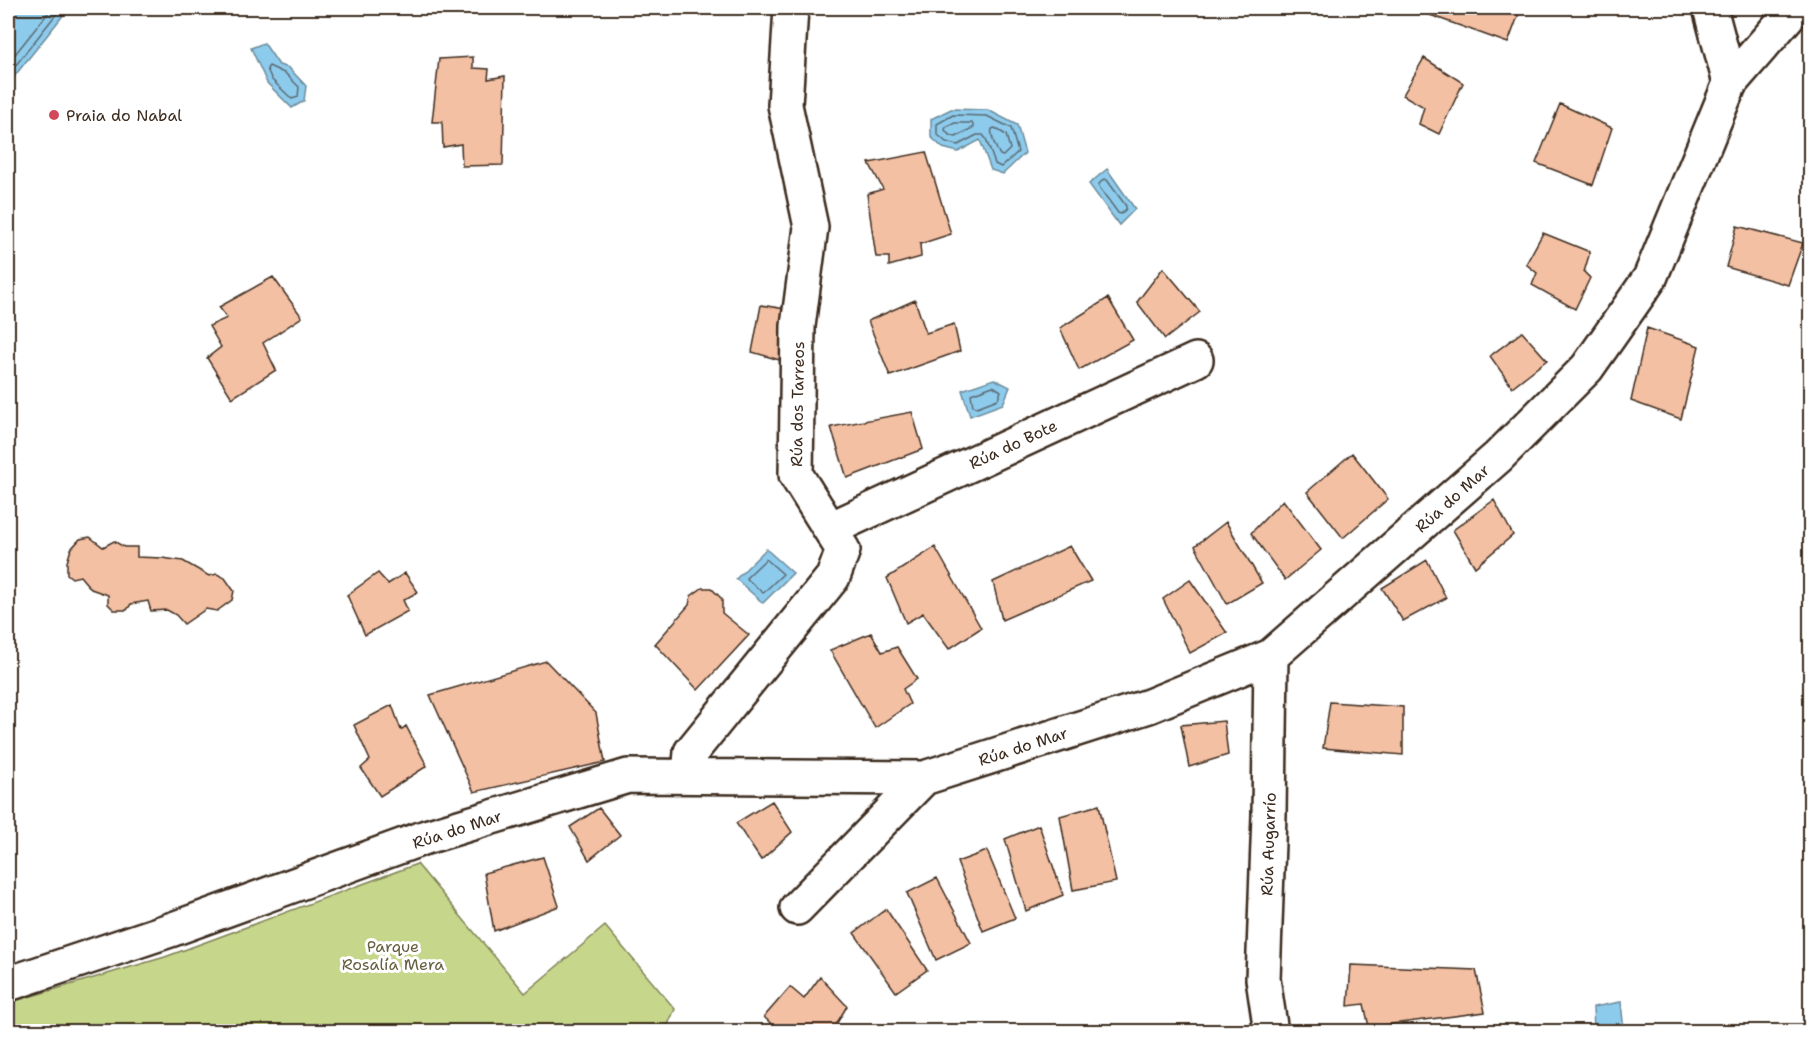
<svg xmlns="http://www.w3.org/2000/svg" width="1818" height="1039" font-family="'Shantell Sans',sans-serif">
<rect width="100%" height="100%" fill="#fff"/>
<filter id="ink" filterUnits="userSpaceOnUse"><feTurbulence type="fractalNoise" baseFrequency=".0167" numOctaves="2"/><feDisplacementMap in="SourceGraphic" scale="12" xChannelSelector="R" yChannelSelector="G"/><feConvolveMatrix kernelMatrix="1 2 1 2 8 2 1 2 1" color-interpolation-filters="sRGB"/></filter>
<g filter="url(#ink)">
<path fill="#c6d78c" stroke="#808055" stroke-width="1.5" d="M 417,864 L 525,993 L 605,926 L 675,1009 L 665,1031 L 8,1031 L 8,1003 L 165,957 Z"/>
<path fill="#8dcbed" stroke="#6c8b9a" stroke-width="1.5" d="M 8,8 L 69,8 L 8,84 Z
M 264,43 L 279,65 L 289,68 L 306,86 L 304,101 L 292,108 L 267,83 L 251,48 Z
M 951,109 L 988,110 L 1017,125 L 1025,153 L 1003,174 L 991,170 L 980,140 L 958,152 L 943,148 L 931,137 L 931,119 Z
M 1107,169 L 1135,209 L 1119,225 L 1089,184 Z
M 994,379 L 1010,387 L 1003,404 L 970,416 L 962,390 Z
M 766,549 L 793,573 L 763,603 L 736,579 Z
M 1621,1002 L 1624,1031 L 1594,1031 L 1593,1007 Z"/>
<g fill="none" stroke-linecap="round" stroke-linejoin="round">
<path stroke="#5c6a71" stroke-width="1.5" d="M 8,63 L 52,8
M 269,66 L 286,74 L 299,87 L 298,97 L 292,99 L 272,80 L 267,69 Z
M 8,75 L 61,8
M 953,115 L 987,116 L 1011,128 L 1018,152 L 1001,167 L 995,164 L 986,139 L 983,135 L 977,135 L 958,145 L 946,142 L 937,134 L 937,124 Z
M 955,123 L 972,123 L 974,127 L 956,137 L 949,135 L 945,130 L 946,127 Z
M 992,129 L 995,128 L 1006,135 L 1010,149 L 1003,156 L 1000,155 C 996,149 990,135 992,129 Z
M 1104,179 L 1107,180 L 1126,206 L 1126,209 L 1121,214 L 1118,213 L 1099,187 L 1099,184 Z
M 993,386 L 1001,391 L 998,399 L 977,407 L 973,406 L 971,394 Z
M 766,559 L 783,574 L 763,593 L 746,578 Z"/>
</g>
<path fill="#f3c0a4" stroke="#3b2a1e" stroke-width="1.5" d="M 1116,8 L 1133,8 L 1124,16 Z
M 1433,8 L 1521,8 L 1508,43 L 1430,15 Z
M 473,57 L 473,68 L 489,69 L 488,79 L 505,76 L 503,165 L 462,166 L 461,144 L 443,147 L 442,122 L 432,122 L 439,59 Z
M 1424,58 L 1463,83 L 1439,134 L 1419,124 L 1424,107 L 1403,95 Z
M 1560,104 L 1612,128 L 1593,185 L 1536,163 Z
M 926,152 L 951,234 L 920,244 L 921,257 L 889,266 L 889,257 L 876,257 L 867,194 L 883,189 L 869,163 Z
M 1737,226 L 1803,243 L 1788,285 L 1726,267 Z
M 1543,233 L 1590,252 L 1584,272 L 1590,278 L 1575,309 L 1532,285 L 1537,273 L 1526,264 Z
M 1163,268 L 1200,312 L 1165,339 L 1137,302 Z
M 273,277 L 302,317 L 263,343 L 276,370 L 232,398 L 207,358 L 221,347 L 209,326 L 227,318 L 219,307 Z
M 1108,298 L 1133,340 L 1079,370 L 1060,328 Z
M 915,300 L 926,333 L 954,324 L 960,351 L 890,376 L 868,321 Z
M 761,305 L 785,309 L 783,361 L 752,352 Z
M 1647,328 L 1699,346 L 1681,419 L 1631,401 Z
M 1522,332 L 1547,360 L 1512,387 L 1490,356 Z
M 912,412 L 923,449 L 847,478 L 831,427 Z
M 1352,453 L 1388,499 L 1343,538 L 1307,492 Z
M 1283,500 L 1321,550 L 1285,580 L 1251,533 Z
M 1494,500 L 1513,535 L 1475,567 L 1453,530 Z
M 1226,522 L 1262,583 L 1227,604 L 1195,546 Z
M 90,537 L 103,547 L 114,541 L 124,547 L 137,547 L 137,557 L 162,558 L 183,561 L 209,576 L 217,574 L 225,578 L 234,591 L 232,600 L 217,611 L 206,609 L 184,624 L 176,615 L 167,610 L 151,611 L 148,601 L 131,604 L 127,610 L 114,610 L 108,604 L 108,595 L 91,589 L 80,576 L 72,578 L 67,574 L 67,562 L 71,549 L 80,539 Z
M 1070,546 L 1091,581 L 1002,620 L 993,582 Z
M 935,547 L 981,628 L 949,649 L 923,613 L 906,623 L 887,578 Z
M 1427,560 L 1446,598 L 1403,621 L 1382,588 Z
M 378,573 L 388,584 L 405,573 L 418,592 L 403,600 L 408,611 L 365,635 L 347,595 Z
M 1190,580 L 1227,633 L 1190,653 L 1163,599 Z
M 702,588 L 711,588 L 722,599 L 722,613 L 749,635 L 698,690 L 655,644 L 689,605 L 691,596 Z
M 871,633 L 882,652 L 897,647 L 917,679 L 903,689 L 910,704 L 875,728 L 830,650 Z
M 546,661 L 596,713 L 605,762 L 474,792 L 430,695 Z
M 1330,702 L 1403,707 L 1403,755 L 1323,748 Z
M 392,705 L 401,730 L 406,726 L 427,766 L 380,796 L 361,768 L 370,760 L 354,725 Z
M 1224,721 L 1228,755 L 1189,767 L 1181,725 Z
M 772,801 L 792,832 L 761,860 L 736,823 Z
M 1099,805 L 1116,882 L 1073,890 L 1060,816 Z
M 599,808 L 620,835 L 589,860 L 570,827 Z
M 1039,825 L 1063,895 L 1026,911 L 1005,839 Z
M 987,851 L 1015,918 L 983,931 L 957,862 Z
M 543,857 L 559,906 L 494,931 L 484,873 Z
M 937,878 L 971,943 L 936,960 L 907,893 Z
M 886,909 L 927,970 L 896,992 L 854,933 Z
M 1351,965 L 1476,970 L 1485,1012 L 1369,1027 L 1364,1004 L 1348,1006 Z
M 820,977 L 847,1006 L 837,1023 L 845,1032 L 780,1032 L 764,1017 L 790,987 L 804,999 Z"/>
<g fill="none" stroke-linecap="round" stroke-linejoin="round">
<defs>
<path id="minor" d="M 1710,8 L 1730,83
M 830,529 L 1196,360
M 689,775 L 691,752 L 833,577 L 843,550 L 796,475 L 798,326 L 811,227 L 785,105 L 791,8
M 797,908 L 924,778
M 8,984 L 173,929 L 426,837 L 628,776 L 924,778 L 1149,706 L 1271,656 L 1498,457 L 1587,368 L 1650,278 L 1730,83 L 1795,8
M 1271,1032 L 1263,979 L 1269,815 L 1271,656"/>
</defs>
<use href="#minor" stroke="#3b2a1e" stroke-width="38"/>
<use href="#minor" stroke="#fff" stroke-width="33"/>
</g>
</g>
<circle fill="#d1495b" stroke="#fff" stroke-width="2" cx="54" cy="115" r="6"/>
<g text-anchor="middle" stroke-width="6" stroke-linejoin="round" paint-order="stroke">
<g font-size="16" fill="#3b2a1e" stroke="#fff" text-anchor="start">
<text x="66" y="121">Praia do Nabal</text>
</g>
<g font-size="16" fill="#3b2a1e" stroke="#fff">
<text transform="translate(797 404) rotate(-89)" y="6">Rúa dos Tarreos</text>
<text transform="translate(1013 444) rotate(-25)" y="6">Rúa do Bote</text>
<text transform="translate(1452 498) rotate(-42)" y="6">Rúa do Mar</text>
<text transform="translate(1023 746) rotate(-18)" y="6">Rúa do Mar</text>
<text transform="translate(457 829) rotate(-18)" y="6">Rúa do Mar</text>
<text transform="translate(1268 844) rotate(-88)" y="6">Rúa Augarrío</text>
</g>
<g font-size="16" fill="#655e3f" stroke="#fff">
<text x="393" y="952">Parque<tspan x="393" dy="18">Rosalía Mera</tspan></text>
</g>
</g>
<rect width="1818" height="1039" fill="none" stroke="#fff" stroke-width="30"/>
<rect x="15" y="15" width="1788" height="1009" fill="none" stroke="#3b2a1e" stroke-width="2" filter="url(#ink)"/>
</svg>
